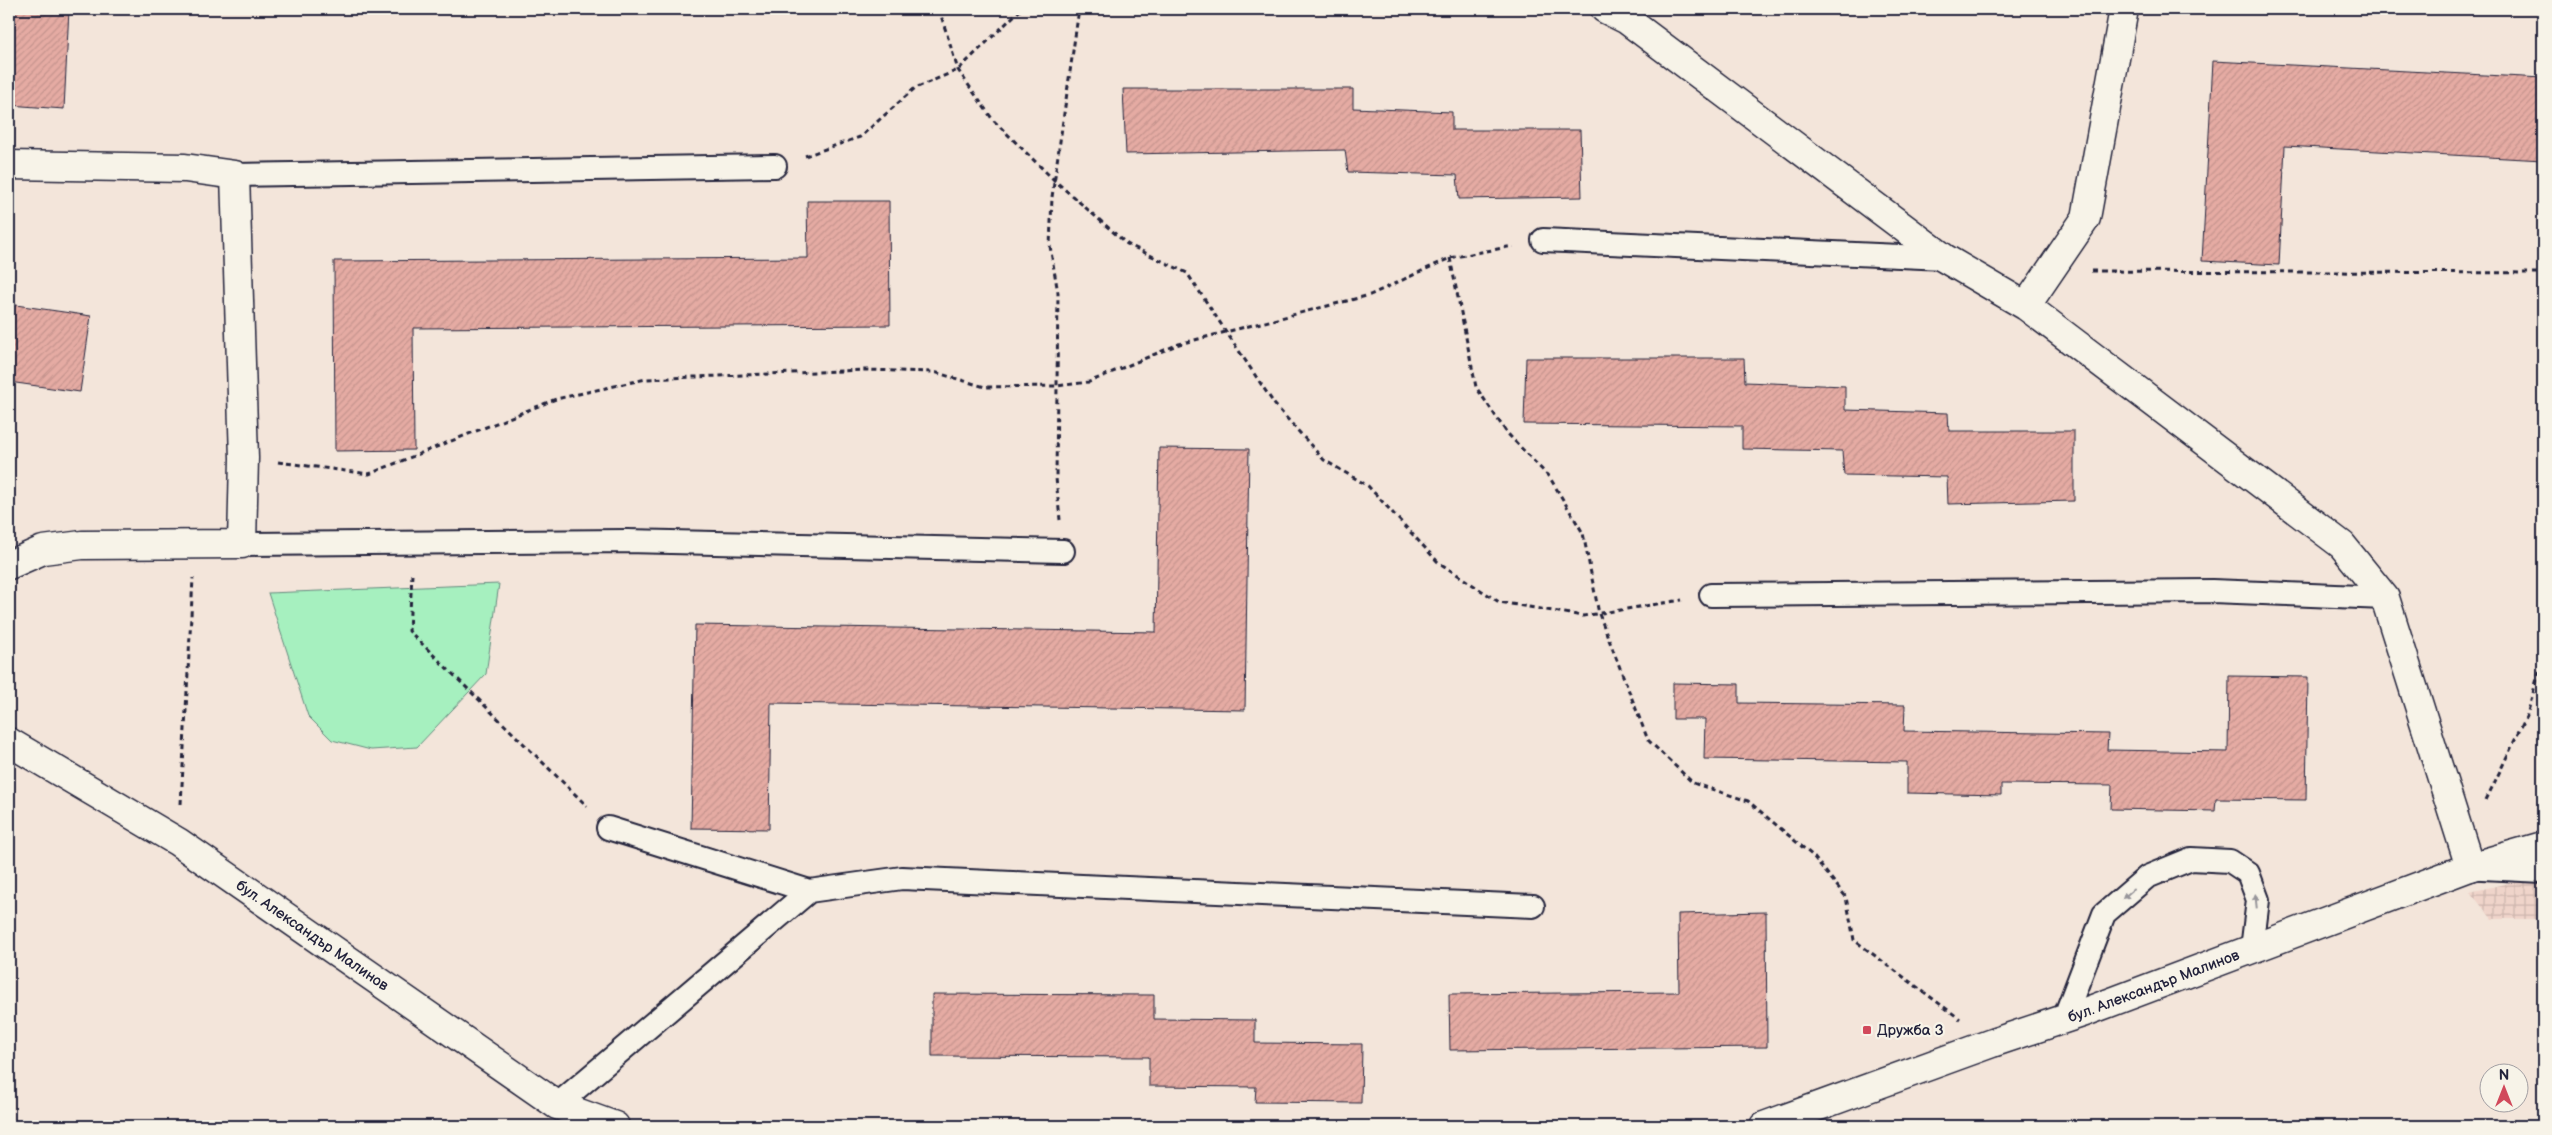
<svg xmlns="http://www.w3.org/2000/svg" width="2552" height="1135" font-family="'Balsamiq Sans',sans-serif">
<defs>
<pattern id="industrial-grid" width="8" height="8" patternUnits="userSpaceOnUse" patternTransform="scale(1.25)"><rect width="8" height="8" fill="#efd4ca"/><path d="M0 4h8M4 0v8" fill="none" stroke="#cdb6ae"/></pattern>
<pattern id="building-hatch" width="6" height="6" patternUnits="userSpaceOnUse" patternTransform="scale(1.25)"><rect width="6" height="6" fill="#e5aba3"/><path d="M-1 1l2-2M0 6l6-6M5 7l2-2" fill="none" stroke="#c4938d"/></pattern>
</defs>
<rect width="100%" height="100%" fill="#f3e5da"/>
<filter id="ink" filterUnits="userSpaceOnUse"><feTurbulence type="fractalNoise" baseFrequency=".02" numOctaves="2"/><feDisplacementMap in="SourceGraphic" scale="10" xChannelSelector="R" yChannelSelector="G"/><feConvolveMatrix kernelMatrix="1 2 1 2 8 2 1 2 1" color-interpolation-filters="sRGB"/></filter>
<g filter="url(#ink)">
<path fill="url(#industrial-grid)" d="M 2543,875 L 2543,919 L 2492,919 L 2470,892 Z"/>
<path fill="#a6f0bf" stroke="#64897d" d="M 499,584 L 486,674 L 417,747 L 371,750 L 332,740 L 308,716 L 268,593 Z"/>
<path fill="url(#building-hatch)" stroke="#22223b" d="M 9,9 L 69,9 L 64,109 L 9,105 Z
M 2213,61 L 2543,78 L 2543,160 L 2285,146 L 2279,265 L 2202,261 Z
M 1123,89 L 1353,89 L 1353,108 L 1452,112 L 1452,130 L 1580,130 L 1582,197 L 1459,199 L 1457,175 L 1348,172 L 1345,150 L 1126,154 Z
M 807,201 L 889,201 L 890,325 L 413,328 L 414,450 L 335,451 L 334,261 L 808,258 Z
M 9,304 L 91,316 L 80,392 L 9,382 Z
M 1526,358 L 1744,358 L 1745,382 L 1845,386 L 1845,410 L 1948,413 L 1949,431 L 2074,431 L 2074,501 L 1948,504 L 1947,477 L 1844,475 L 1842,451 L 1742,449 L 1742,426 L 1524,424 Z
M 1159,448 L 1249,449 L 1245,710 L 771,703 L 769,829 L 691,828 L 695,625 L 1156,632 Z
M 2229,676 L 2308,677 L 2306,800 L 2216,799 L 2215,811 L 2111,809 L 2112,785 L 2001,784 L 2001,795 L 1907,793 L 1907,762 L 1704,759 L 1705,719 L 1673,719 L 1673,683 L 1739,684 L 1739,703 L 1905,705 L 1904,731 L 2108,734 L 2107,750 L 2228,752 Z
M 1766,912 L 1767,1047 L 1450,1050 L 1449,994 L 1679,992 L 1678,914 Z
M 932,994 L 1154,995 L 1154,1019 L 1255,1020 L 1255,1043 L 1362,1044 L 1361,1103 L 1255,1102 L 1256,1087 L 1149,1086 L 1149,1057 L 932,1056 Z"/>
<g fill="none" stroke-linecap="round" stroke-linejoin="round">
<defs>
<path id="lane" d="M 235,175 L 775,166
M 1543,240 L 1944,258
M 242,544 L 627,541 L 1063,551
M 1711,595 L 2212,591 L 2385,598
M 608,828 L 809,891 L 902,878 L 1533,906
M 2482,868 L 2543,871
M 2064,1019 L 2104,914 L 2147,877 L 2191,859 L 2230,861 L 2248,873 L 2258,900 L 2252,949
M 557,1105 L 809,891"/>
<path id="street" d="M 1605,9 L 1627,20 L 1944,258 L 2026,306 L 2342,545 L 2385,598 L 2470,867
M 9,165 L 185,168 L 235,175 L 244,458 L 242,544 L 82,545 L 43,550 L 9,565
M 2026,306 L 2086,218 L 2124,9"/>
<g id="secondary">
<path id="s1" d="M 9,742 L 178,842 L 557,1105 L 615,1126"/>
<path id="s2" d="M 1764,1126 L 1992,1043 L 2085,1012 L 2470,867 L 2543,846"/>
</g>
</defs>
<use href="#lane" stroke="#22223b" stroke-width="26"/>
<use href="#street" stroke="#22223b" stroke-width="31"/>
<use href="#secondary" stroke="#22223b" stroke-width="31"/>
<path stroke="#22223b" stroke-width="3" stroke-dasharray="5 4" stroke-linecap="butt" d="M 939,9 L 958,70 L 993,120 L 1054,180 L 1127,244 L 1187,273 L 1275,405 L 1324,460 L 1368,486 L 1438,562 L 1499,602 L 1583,616 L 1682,600
M 805,156 L 860,137 L 915,88 L 958,70 L 1021,9
M 1450,258 L 1476,387 L 1507,433 L 1550,478 L 1583,533 L 1599,614 L 1648,740 L 1693,783 L 1748,801 L 1813,856 L 1846,897 L 1854,940 L 1960,1019
M 2091,271 L 2543,273
M 278,462 L 369,474 L 556,399 L 646,379 L 865,370 L 934,372 L 985,387 L 1057,386 L 1089,382 L 1179,344 L 1370,295 L 1450,258 L 1513,246
M 1060,520 L 1056,478 L 1058,293 L 1050,246 L 1052,197 L 1079,9
M 412,574 L 409,631 L 587,806
M 2486,800 L 2527,715 L 2543,657
M 181,804 L 193,578"/>
<use href="#lane" stroke="#f7f3e8" stroke-width="22"/>
<use href="#street" stroke="#f7f3e8" stroke-width="28"/>
<use href="#secondary" stroke="#f7f3e8" stroke-width="28"/>
</g>
<defs><path id="oneway-solid" d="M-6-.8H1V-3.2L6.5 0L1 3.2V.8H-6Z" transform="scale(1.25)"/></defs>
<g fill="#97959a">
<use href="#oneway-solid" transform="translate(2128 894) rotate(139)"/>
<use href="#oneway-solid" transform="translate(2256 901) rotate(-96)"/>
</g>
</g>
<rect fill="#d1495b" stroke="#f7f3e8" stroke-width="2" x="1862" y="1025" width="10" height="10" rx="2.5"/>
<g text-anchor="middle" stroke-width="4.5" stroke-linejoin="round" paint-order="stroke">
<g font-size="15" fill="#22223b" stroke="#f7f3e8">
<text dy="5" stroke="none"><textPath href="#s1" startOffset="360">бул. Александър Малинов</textPath></text>
<text dy="5" stroke="none"><textPath href="#s2" startOffset="414">бул. Александър Малинов</textPath></text>
</g>
<g font-size="15" fill="#22223b" stroke="#f7f3e8" text-anchor="start">
<text x="1877" y="1035">Дружба 3</text>
</g>
</g>
<rect width="2552" height="1135" fill="none" stroke="#f7f3e8" stroke-width="30"/>
<rect x="15" y="15" width="2522" height="1105" fill="none" stroke="#22223b" stroke-width="2" filter="url(#ink)"/>
<g transform="translate(2504 1088)"><circle r="24" fill="#f7f3e8" stroke="#a29fa3"/>
<path d="M0-4L9 19L0 12L-9 19Z" fill="#d1495b"/>
<text y="-8" font-size="14" font-weight="bold" text-anchor="middle" fill="#22223b">N</text>
</g>
</svg>
